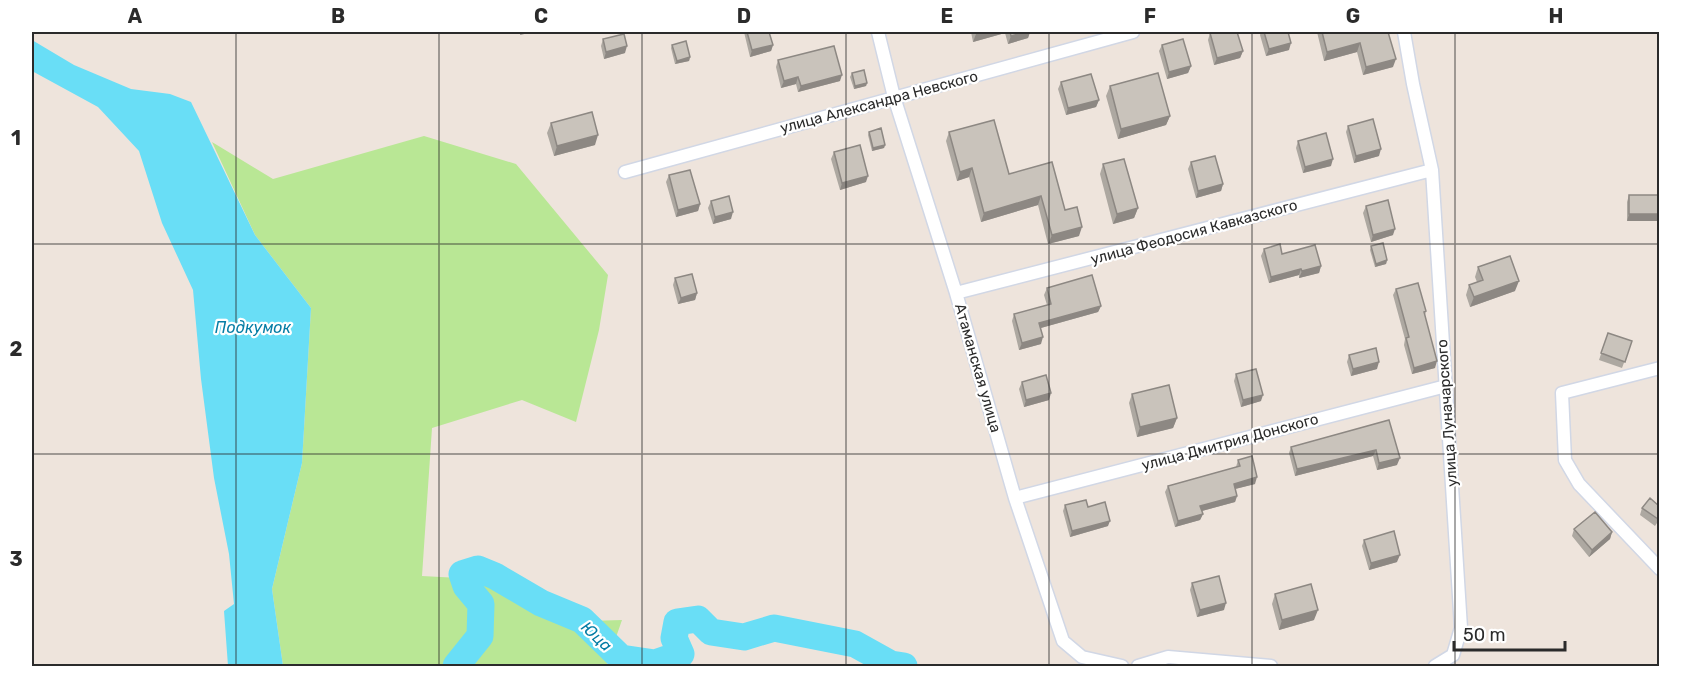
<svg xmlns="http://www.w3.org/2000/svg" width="1691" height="698" font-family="Rubik,sans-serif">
<rect width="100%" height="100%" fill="#eee4dc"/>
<path fill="#b9e795" d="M 424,136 L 516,164 L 608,275 L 599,330 L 576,422 L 522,400 L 432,428 L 422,576 L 478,579 L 504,589 L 555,622 L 622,620 L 606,666 L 283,666 L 272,589 L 302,463 L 311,308 L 255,235 L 212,142 L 273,179 Z"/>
<path fill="#69def6" d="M 32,40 L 74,65 L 131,89 L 170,94 L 191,102 L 255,235 L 311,308 L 302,463 L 272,589 L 283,666 L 228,666 L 224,611 L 234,604 L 229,554 L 214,478 L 201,379 L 193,290 L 162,223 L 139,151 L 98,107 L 32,71 Z"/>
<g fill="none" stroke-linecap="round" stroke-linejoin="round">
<path stroke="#69def6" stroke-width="27" d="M 456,666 L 480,636 L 481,604 L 466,586 L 462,574 L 478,569 L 495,576 L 541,603 L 582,620 L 621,658 L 655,663 L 681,654 L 674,638 L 677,622 L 698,619 L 711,632 L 744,637 L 774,628 L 855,644 L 891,664 L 904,666"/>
<defs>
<path id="street" d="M 878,32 L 894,97 L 956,293 L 1015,498 L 1063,641 L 1082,657 L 1122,666
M 1404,32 L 1413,84 L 1432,170 L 1461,628 L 1453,655 L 1435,666
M 625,172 L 1133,32
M 956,293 L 1432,170
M 1660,368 L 1562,393 L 1565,460 L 1579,484 L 1660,569
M 1015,498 L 1446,386
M 1138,666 L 1168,657 L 1271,666"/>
</defs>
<use href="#street" stroke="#d1d7e5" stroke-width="15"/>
<use href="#street" stroke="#fff" stroke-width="12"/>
</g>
<path fill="#ada8a1" d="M 744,32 L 769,32 L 773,45 L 771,51 L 750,57 Z
M 971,32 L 1030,32 L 1028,38 L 1008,44 L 1005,33 L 973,42 Z
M 1261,32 L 1288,32 L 1289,50 L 1266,56 L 1260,35 Z
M 1317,32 L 1388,32 L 1393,67 L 1363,75 L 1357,52 L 1324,61 Z
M 1210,33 L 1243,51 L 1240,58 L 1214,65 L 1208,40 Z
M 603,39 L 625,53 L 604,59 L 601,46 Z
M 672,45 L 690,57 L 689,61 L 675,64 L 671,48 Z
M 1162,45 L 1191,66 L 1188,73 L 1167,79 L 1159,51 Z
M 778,60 L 840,81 L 798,92 L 796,84 L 781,88 L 776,67 Z
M 852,73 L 867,83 L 866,86 L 854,89 L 850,77 Z
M 1061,82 L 1099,100 L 1096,107 L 1066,115 L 1058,89 Z
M 1110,86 L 1170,116 L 1166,125 L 1118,139 L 1106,96 Z
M 551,123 L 595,145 L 554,156 L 547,133 Z
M 1348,126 L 1379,156 L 1354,163 L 1346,132 Z
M 869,132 L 885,145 L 884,148 L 872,151 L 868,135 Z
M 949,132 L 1009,174 L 1065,210 L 1079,236 L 1048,244 L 1038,205 L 981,222 L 969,177 L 957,181 L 946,141 Z
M 1298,141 L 1331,166 L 1303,173 L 1296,148 Z
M 834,152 L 866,182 L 840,190 L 831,159 Z
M 1191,162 L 1223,184 L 1221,191 L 1196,198 L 1188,169 Z
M 1103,164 L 1138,208 L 1134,218 L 1113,224 L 1100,174 Z
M 669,175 L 700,204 L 698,211 L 676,217 L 666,182 Z
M 1629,195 L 1659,195 L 1627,221 L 1627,202 Z
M 711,201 L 731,219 L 713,224 L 708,208 Z
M 1366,206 L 1393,235 L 1371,242 L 1363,213 Z
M 1371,246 L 1387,260 L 1386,264 L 1375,267 L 1370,250 Z
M 1264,249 L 1321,266 L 1319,273 L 1299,278 L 1299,275 L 1269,283 L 1261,256 Z
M 1478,267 L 1515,291 L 1470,307 L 1466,295 L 1469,285 L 1477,282 L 1475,277 Z
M 675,278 L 697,293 L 695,300 L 678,304 L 673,285 Z
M 1047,288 L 1101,306 L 1098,312 L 1041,328 L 1041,344 L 1019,350 L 1012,321 L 1014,314 L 1047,305 L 1044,295 Z
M 1396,289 L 1426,311 L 1425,315 L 1435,368 L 1412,374 L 1404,345 L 1405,339 L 1393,295 Z
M 1608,333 L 1632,341 L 1622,368 L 1599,360 Z
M 1349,355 L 1377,369 L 1351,376 L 1347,362 Z
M 1236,374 L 1261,401 L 1241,407 L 1234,381 Z
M 1022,382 L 1049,400 L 1024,407 L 1019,389 Z
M 1132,394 L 1177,418 L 1173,428 L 1137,437 L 1129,403 Z
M 1389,420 L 1397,465 L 1377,470 L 1373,456 L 1295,476 L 1289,453 L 1291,447 Z
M 1238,460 L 1255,484 L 1235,489 L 1237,496 L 1235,502 L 1202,511 L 1203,514 L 1200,520 L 1175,527 L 1165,492 L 1168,486 L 1236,467 Z
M 1065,505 L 1088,507 L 1108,526 L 1070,537 L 1063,511 Z
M 1642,508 L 1659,520 L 1655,526 L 1640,515 Z
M 1574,529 L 1612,532 L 1610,539 L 1589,557 L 1572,536 Z
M 1364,540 L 1397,562 L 1369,570 L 1362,546 Z
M 1192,583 L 1224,610 L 1197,617 L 1190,590 Z
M 1275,594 L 1314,620 L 1279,630 L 1272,604 Z"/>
<path fill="#8d8883" d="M 521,32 L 533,32 L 520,35 Z
M 985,32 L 1006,32 L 1005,33 L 973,42 L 976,34 Z
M 1026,32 L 1030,32 L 1028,38 L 1008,44 L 1011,36 Z
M 1291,43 L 1289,50 L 1266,56 L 1269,49 Z
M 1360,43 L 1357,52 L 1324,61 L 1327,52 Z
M 773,45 L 771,51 L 750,57 L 752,50 Z
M 627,46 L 625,53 L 604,59 L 606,52 Z
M 1243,51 L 1240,58 L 1214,65 L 1217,58 Z
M 690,57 L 689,61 L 675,64 L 677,61 Z
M 1396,59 L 1393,67 L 1363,75 L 1366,67 Z
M 1191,66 L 1188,73 L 1167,79 L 1169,72 Z
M 842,75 L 840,81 L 798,92 L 801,86 Z
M 798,77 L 796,84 L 781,88 L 784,81 Z
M 867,83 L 866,86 L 854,89 L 855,86 Z
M 1099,100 L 1096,107 L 1066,115 L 1068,108 Z
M 1170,116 L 1166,125 L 1118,139 L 1121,129 Z
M 598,135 L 595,145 L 554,156 L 557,146 Z
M 885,145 L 884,148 L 872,151 L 873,148 Z
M 1381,149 L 1379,156 L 1354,163 L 1356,156 Z
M 1333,159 L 1331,166 L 1303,173 L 1305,167 Z
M 972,168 L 969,177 L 957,181 L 960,172 Z
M 868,176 L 866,182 L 840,190 L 842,183 Z
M 1223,184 L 1221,191 L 1196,198 L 1198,191 Z
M 1041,196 L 1038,205 L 981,222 L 984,213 Z
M 700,204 L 698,211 L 676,217 L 678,210 Z
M 1138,208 L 1134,218 L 1113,224 L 1117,214 Z
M 733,212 L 731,219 L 713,224 L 715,217 Z
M 1629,214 L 1659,214 L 1659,221 L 1627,221 Z
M 1082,227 L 1079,236 L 1048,244 L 1052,235 Z
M 1395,229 L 1393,235 L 1371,242 L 1373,235 Z
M 1387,260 L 1386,264 L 1375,267 L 1376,264 Z
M 1321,266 L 1319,273 L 1299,278 L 1302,271 Z
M 1301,269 L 1299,275 L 1269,283 L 1271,277 Z
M 1519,281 L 1515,291 L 1470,307 L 1474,297 Z
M 697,293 L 695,300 L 678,304 L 681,298 Z
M 1101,306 L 1098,312 L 1037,329 L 1039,323 Z
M 1043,337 L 1041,344 L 1019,350 L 1022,343 Z
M 1437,361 L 1435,368 L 1412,374 L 1414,368 Z
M 1379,362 L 1377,369 L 1351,376 L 1353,369 Z
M 1051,393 L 1049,400 L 1024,407 L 1026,400 Z
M 1263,395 L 1261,401 L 1241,407 L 1243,400 Z
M 1177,418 L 1173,428 L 1137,437 L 1140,427 Z
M 1376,450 L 1373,456 L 1295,476 L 1297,469 Z
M 1400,458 L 1397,465 L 1377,470 L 1379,463 Z
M 1257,477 L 1255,484 L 1231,490 L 1234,484 Z
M 1237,496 L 1235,502 L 1198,512 L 1200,506 Z
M 1203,514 L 1200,520 L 1175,527 L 1178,521 Z
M 1110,521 L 1108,526 L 1070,537 L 1072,531 Z
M 1612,532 L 1610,539 L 1589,557 L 1592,550 Z
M 1400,555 L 1397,562 L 1369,570 L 1371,563 Z
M 1226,603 L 1224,610 L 1197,617 L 1200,610 Z
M 1318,610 L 1314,620 L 1279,630 L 1282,620 Z"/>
<path fill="#c9c3bb" stroke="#8d8883" stroke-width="1.5" d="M 747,32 L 769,32 L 773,45 L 752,50 Z
M 1010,32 L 1026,32 L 1011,36 Z
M 1216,32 L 1237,32 L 1243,51 L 1217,58 L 1210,33 Z
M 1264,32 L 1288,32 L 1291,43 L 1269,49 Z
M 1322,32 L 1388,32 L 1396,59 L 1366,67 L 1360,43 L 1327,52 Z
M 624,34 L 627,46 L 606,52 L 603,39 Z
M 1183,39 L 1191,66 L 1169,72 L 1162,45 Z
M 686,41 L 690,57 L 677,61 L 672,45 Z
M 834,46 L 842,75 L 801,86 L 798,77 L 784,81 L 778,60 Z
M 864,70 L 867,83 L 855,86 L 852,73 Z
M 1158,73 L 1170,116 L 1121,129 L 1110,86 Z
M 1091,74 L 1099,100 L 1068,108 L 1061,82 Z
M 592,112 L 598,135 L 557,146 L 551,123 Z
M 1373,119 L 1381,149 L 1356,156 L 1348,126 Z
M 994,120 L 1009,174 L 1052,162 L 1065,210 L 1077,207 L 1082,227 L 1052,235 L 1041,196 L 984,213 L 972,168 L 960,172 L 949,132 Z
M 881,128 L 885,145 L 873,148 L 869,132 Z
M 1326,133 L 1333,159 L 1305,167 L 1298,141 Z
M 860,145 L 868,176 L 842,183 L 834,152 Z
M 1215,156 L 1223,184 L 1198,191 L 1191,162 Z
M 1124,159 L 1138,208 L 1117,214 L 1103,164 Z
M 690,170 L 700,204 L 678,210 L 669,175 Z
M 1629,195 L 1659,195 L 1659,214 L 1629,214 Z
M 729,196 L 733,212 L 715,217 L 711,201 Z
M 1388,200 L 1395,229 L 1373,235 L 1366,206 Z
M 1383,243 L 1387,260 L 1376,264 L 1371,246 Z
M 1280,244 L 1282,254 L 1315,245 L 1321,266 L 1302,271 L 1301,269 L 1271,277 L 1264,249 Z
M 1510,256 L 1519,281 L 1474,297 L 1469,285 L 1483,280 L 1478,267 Z
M 692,274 L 697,293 L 681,298 L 675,278 Z
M 1092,275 L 1101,306 L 1039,323 L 1043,337 L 1022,343 L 1014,314 L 1051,304 L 1047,288 Z
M 1418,283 L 1426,311 L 1424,312 L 1437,361 L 1414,368 L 1406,338 L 1409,337 L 1396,289 Z
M 1608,333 L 1632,341 L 1625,362 L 1601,353 Z
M 1376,348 L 1379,362 L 1353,369 L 1349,355 Z
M 1256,369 L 1263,395 L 1243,400 L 1236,374 Z
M 1046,375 L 1051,393 L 1026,400 L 1022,382 Z
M 1169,385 L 1177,418 L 1140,427 L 1132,394 Z
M 1389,420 L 1400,458 L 1379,463 L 1376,450 L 1297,469 L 1291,447 Z
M 1252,456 L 1257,477 L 1234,484 L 1237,496 L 1200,506 L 1203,514 L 1178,521 L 1168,486 L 1240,466 L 1238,460 Z
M 1650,498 L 1659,506 L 1659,517 L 1658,519 L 1642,508 Z
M 1086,500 L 1088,507 L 1105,502 L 1110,521 L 1072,531 L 1065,505 Z
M 1595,512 L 1612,532 L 1592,550 L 1574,529 Z
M 1394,531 L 1400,555 L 1371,563 L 1364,540 Z
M 1219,576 L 1226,603 L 1200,610 L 1192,583 Z
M 1311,584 L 1318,610 L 1282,620 L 1275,594 Z"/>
<path fill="none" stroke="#2b2b2b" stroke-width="1.5" stroke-opacity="0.55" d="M 236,32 L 236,666M 439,32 L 439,666M 642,32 L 642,666M 846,32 L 846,666M 1049,32 L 1049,666M 1252,32 L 1252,666M 1455,32 L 1455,666M 32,244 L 1660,244M 32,454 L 1660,454"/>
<g text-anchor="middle" stroke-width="4.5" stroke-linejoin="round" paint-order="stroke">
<g font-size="15" fill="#2b2b2b" stroke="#fff">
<text transform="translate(879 102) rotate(-15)" y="5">улица Александра Невского</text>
<text transform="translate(1194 232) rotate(-15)" y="5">улица Феодосия Кавказского</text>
<text transform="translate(978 368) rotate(74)" y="5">Атаманская улица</text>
<text transform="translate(1447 413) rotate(-94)" y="5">улица Луначарского</text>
<text transform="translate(1230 442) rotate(-15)" y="5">улица Дмитрия Донского</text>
</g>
<g font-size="16" font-style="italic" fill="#057da5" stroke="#fff">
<text x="253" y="333">Подкумок</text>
<text transform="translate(597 636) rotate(43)" y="6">Юца</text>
</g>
</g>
<rect width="1691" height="698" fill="none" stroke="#ffffff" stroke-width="66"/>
<path d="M1454 641v9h111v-9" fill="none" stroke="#2b2b2b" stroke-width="3"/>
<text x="1463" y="641" font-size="18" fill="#2b2b2b" stroke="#ffffff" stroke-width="4.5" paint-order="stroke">50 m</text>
<rect x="33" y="33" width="1625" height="632" fill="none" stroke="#2b2b2b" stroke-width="2"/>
<g font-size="20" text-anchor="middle" font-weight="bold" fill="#2b2b2b">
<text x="135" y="23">A</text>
<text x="338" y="23">B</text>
<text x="541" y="23">C</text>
<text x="744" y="23">D</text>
<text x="947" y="23">E</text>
<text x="1150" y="23">F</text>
<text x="1353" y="23">G</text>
<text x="1556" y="23">H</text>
<text x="16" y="145">1</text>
<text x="16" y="356">2</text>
<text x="16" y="566">3</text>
</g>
</svg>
